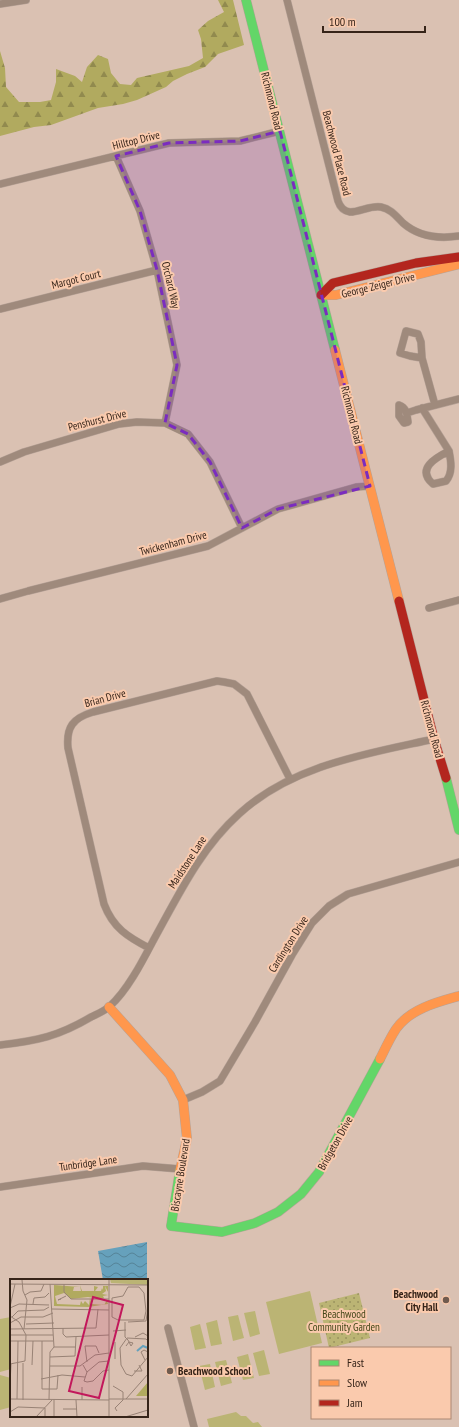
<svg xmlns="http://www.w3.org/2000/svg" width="459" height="1427" font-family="'PT Sans Narrow',sans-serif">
<defs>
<pattern id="forest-firs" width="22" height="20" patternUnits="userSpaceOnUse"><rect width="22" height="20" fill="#b1aa5f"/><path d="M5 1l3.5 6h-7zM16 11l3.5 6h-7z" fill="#918a4e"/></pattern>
<pattern id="garden-dots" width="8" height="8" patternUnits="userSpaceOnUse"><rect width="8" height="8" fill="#bbb474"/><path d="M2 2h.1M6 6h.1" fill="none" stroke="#99925e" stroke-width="1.8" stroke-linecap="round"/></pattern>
<pattern id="water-waves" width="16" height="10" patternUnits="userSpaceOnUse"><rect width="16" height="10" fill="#66a1bc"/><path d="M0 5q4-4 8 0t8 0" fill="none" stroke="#558398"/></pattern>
</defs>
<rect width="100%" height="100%" fill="#dac1b2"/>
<path fill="url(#forest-firs)" d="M 218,0 L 233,0 L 244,45 L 218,54 L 205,67 L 187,74 L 173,81 L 166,87 L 137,100 L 123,104 L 98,108 L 51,125 L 34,127 L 0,136 L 0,51 L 5,68 L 6,87 L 19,102 L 40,102 L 51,100 L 56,82 L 56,69 L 75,76 L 82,82 L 87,67 L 98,55 L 108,59 L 111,73 L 120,84 L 131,85 L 137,78 L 189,66 L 203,58 L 201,39 L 198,30 L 208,21 L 224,12 Z"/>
<path fill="#bbb474" d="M 310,1291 L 322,1343 L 279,1354 L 266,1302 Z
M 255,1311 L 260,1334 L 250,1337 L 244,1313 Z
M 238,1315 L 244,1338 L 233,1341 L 228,1317 Z
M 11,1317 L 11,1369 L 0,1372 L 0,1319 Z
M 217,1320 L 222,1344 L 211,1346 L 206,1323 Z
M 200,1324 L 206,1348 L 195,1350 L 190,1327 Z
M 264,1350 L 270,1374 L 259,1376 L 253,1353 Z
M 248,1354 L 254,1378 L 243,1380 L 237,1357 Z
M 226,1360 L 232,1383 L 221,1386 L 215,1362 Z
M 210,1364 L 215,1387 L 205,1390 L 199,1366 Z
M 0,1375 L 11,1378 L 11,1407 L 0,1410 Z
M 236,1412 L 241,1416 L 246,1416 L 253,1423 L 258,1422 L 262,1427 L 209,1427 L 207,1419 Z"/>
<path fill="url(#garden-dots)" d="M 359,1293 L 370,1338 L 329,1348 L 319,1303 Z"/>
<path fill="url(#water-waves)" d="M 147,1242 L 147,1280 L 103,1280 L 98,1251 Z"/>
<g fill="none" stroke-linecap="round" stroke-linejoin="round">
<defs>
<path id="street" d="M 287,0 L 338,201 C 340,207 343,211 350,212 C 360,212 371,205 381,207 C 391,209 396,216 403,223 C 419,237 439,239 459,236
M 0,4 L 26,0
M 116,156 L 140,211 L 157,270 L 177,365 L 165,423
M 0,184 L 169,143 L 240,141 L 280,131
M 0,309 L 157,270
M 406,331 L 418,334 L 421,342 L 422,358 L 410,356 L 400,353 Z
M 422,358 L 435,405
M 399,405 C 407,408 407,415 408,422 L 404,423 L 399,416 Z
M 422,408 L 449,451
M 407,413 L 416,410 L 459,399
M 449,451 C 451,461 453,473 446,481 L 433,484 C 416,469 435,458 449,451 Z
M 0,462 L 24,452 L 119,424 L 137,422 L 165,423 L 188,434 L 210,462 L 242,528
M 0,599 L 28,591 L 208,546 L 278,509 L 356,487 L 370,486
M 429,608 L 459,600
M 149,948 C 128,937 113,928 104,904 L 68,748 C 66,727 73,718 93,712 L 217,681 L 224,682 L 234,684 L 247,694 L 290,779
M 0,1045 C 37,1041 59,1036 91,1017 C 97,1014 105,1011 110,1006 C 127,991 142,962 153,941 C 178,896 200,849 239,814 C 292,765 366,754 434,739
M 183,1100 L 202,1092 L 220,1081 L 255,1022 L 292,955 L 312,923 L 329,906 L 348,894 L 459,862
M 0,1187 L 143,1166 L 180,1169
M 168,1328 L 194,1427"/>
<path id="fast" d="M 246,0 L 335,350
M 446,778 L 459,830
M 180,1170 L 171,1226 L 222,1232 L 255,1223 L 278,1212 L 301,1194 L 319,1172 L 380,1059"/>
<path id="slow" d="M 321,295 L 336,295 L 459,264
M 335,350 L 399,601
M 109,1007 L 170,1075 L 183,1100 L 187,1139 L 180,1170
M 380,1059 C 385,1049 390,1038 396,1029 C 410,1009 437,1002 459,996"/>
<path id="jam" d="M 321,295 L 333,283 L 416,263 L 459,257
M 399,601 L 434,739 L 446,778"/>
</defs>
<use href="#street" stroke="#b6a297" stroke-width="8"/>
<use href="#fast" stroke="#b6a297" stroke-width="10"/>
<use href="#slow" stroke="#b6a297" stroke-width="10"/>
<use href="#jam" stroke="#b6a297" stroke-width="10"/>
<use href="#street" stroke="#9f8a7c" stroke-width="7"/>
<use href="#fast" stroke="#63d668" stroke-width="9"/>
<use href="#slow" stroke="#ff974d" stroke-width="9"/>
<use href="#jam" stroke="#b3261e" stroke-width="9"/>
</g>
<path fill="#7b2cbf" fill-opacity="0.2" stroke="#7b2cbf" stroke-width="3" stroke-dasharray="8 5" stroke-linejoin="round" d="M 280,131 L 370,486 L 278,509 L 242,528 L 210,462 L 188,434 L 165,423 L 177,365 L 157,270 L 140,211 L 116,156 L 169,143 L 240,141 Z"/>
<g fill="#6f5b4f" stroke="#facaad" stroke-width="1.5">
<circle cx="446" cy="1300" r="4"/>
<circle cx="170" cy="1371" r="4"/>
</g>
<g text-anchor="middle" stroke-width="4" stroke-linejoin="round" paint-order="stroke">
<g font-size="11" fill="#362419" stroke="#facaad">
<text transform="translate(272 101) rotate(76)" y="4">Richmond Road</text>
<text transform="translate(136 140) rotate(-14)" y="4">Hilltop Drive</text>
<text transform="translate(337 153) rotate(76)" y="4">Beachwood Place Road</text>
<text transform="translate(76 279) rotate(-14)" y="4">Margot Court</text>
<text transform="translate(171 285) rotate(77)" y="4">Orchard Way</text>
<text transform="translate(378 285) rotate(-14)" y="4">George Zeiger Drive</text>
<text transform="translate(352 415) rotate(76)" y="4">Richmond Road</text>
<text transform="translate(97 420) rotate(-14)" y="4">Penshurst Drive</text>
<text transform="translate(173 543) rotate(-15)" y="4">Twickenham Drive</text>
<text transform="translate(105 698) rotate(-15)" y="4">Brian Drive</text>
<text transform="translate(432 729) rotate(75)" y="4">Richmond Road</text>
<text transform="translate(187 862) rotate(-57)" y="4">Maidstone Lane</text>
<text transform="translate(288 944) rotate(-58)" y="4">Cardington Drive</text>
<text transform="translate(335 1143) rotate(-61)" y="4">Bridgeton Drive</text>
<text transform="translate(88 1163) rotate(-8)" y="4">Tunbridge Lane</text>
<text transform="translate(180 1175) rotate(-81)" y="4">Biscayne Boulevard</text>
</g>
<g font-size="11" font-weight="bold" fill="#362419" stroke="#facaad" text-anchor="end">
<text x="438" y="1298">Beachwood<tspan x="438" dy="13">City Hall</tspan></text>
<text x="178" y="1375" text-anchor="start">Beachwood School</text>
</g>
<g font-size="11" fill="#444719" stroke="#facaad">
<text x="344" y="1318">Beachwood<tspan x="344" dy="13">Community Garden</tspan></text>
</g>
</g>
<g transform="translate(10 1279)">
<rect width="138" height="138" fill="#dac1b2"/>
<path d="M 44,6 L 70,8 L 64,8 L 63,12 L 71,12 L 70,6 L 72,12 L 84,12 L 84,7 L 88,8 L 85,12 L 91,12 L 92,9 L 93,11 L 93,7 L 98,7 L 98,13 L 95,7 L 96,12 L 92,15 L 98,16 L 93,17 L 94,19 L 91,20 L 78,18 L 61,20 L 54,14 L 45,17 L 47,25 L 70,26 L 71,22 L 73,25 L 75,22 L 79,26 L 80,19 L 82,25 L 94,26 L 97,21 L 98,25 L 78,28 L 44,27 ZM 138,103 L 138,117 L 126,117 Z" fill="#b1aa5f"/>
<path d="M 100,0 L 138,0 L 138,6 L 101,4 Z" fill="#bbb474"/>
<path fill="none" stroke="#66a1bc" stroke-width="2" d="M 127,72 L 133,67 L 138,69"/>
<path fill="none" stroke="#988275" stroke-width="1" d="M 99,0 L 99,138M 12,1 L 13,12 L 17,21 L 14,50M 0,5 L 138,6M 40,5 L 44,68M 54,5 L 54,13 L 61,20 L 99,20M 118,8 L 129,8 L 134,14 L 136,32 L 134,41 L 108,41 L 102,38 L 102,19 L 113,17 ZM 15,16 L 20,13 L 31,12 L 34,5M 51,20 L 48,21 L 56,17M 23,25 L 24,19 L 35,18 L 39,14M 0,28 L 5,5M 0,29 L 9,25 L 39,26M 42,30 L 99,31M 0,37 L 9,43 L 16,56 L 15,82 L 0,85M 2,38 L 8,32 L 34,31 L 39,28M 115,43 L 115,58 L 118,61 L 121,67 L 123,64 L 119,63 L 116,67M 118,43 L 136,42 L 138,29M 0,44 L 11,38 L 33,38 L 43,34M 16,45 L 44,44M 53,49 L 53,55 L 56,58 L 99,56M 86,49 L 88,30M 0,50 L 86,49M 103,52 L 116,51M 0,56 L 43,56M 125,58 L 133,54 L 138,57M 0,62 L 43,62M 32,62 L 32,110 L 47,110 L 48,96M 138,62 L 136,60 L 117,59 L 110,69 L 111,86 L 116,95 L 122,97 L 138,78M 44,68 L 66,68M 40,78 L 65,77 L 66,58M 105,80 L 105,63M 135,81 L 131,73 L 134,71 L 138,73M 77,83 L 75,67 L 86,67 L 89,74M 13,84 L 13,121M 22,86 L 23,62M 73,86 L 77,93 L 74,102 L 77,103 L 83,102 L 93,92 L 99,91M 40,87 L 70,87 L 85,76 L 99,74M 124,92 L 132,92 L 129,86M 77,93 L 89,83 L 99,82M 31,100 L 52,96 L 75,98M 0,105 L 1,85M 103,107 L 113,113 L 113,121M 72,108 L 72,121M 0,120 L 99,121M 7,120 L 8,62M 44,120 L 44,138M 99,120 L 138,120M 116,120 L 138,95M 39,121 L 40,73 L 44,68M 66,121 L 67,138M 53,130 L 67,130M 107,132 L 105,129 L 113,121M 0,133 L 8,128 L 35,129 L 35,138M 10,138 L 23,138M 26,138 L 42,121M 115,138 L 138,131"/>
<path fill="#c2185b" fill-opacity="0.15" stroke="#c2185b" stroke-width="2" d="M 83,18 L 113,26 L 89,119 L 59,112 Z"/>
<rect width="138" height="138" fill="none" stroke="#362419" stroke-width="2"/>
</g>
<rect x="311" y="1347" width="140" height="72" fill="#facaad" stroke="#ac8872"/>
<rect x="319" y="1360" width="20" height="6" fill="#63d668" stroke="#ac8872"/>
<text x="347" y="1367" font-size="12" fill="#362419">Fast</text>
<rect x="319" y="1380" width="20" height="6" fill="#ff974d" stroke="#ac8872"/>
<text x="347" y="1387" font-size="12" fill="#362419">Slow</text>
<rect x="319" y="1400" width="20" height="6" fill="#b3261e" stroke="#ac8872"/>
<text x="347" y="1407" font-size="12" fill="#362419">Jam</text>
<path d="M323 26v6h102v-6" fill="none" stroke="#362419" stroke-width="2"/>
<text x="329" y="26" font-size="12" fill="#362419" stroke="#facaad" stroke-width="3" paint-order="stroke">100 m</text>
</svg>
